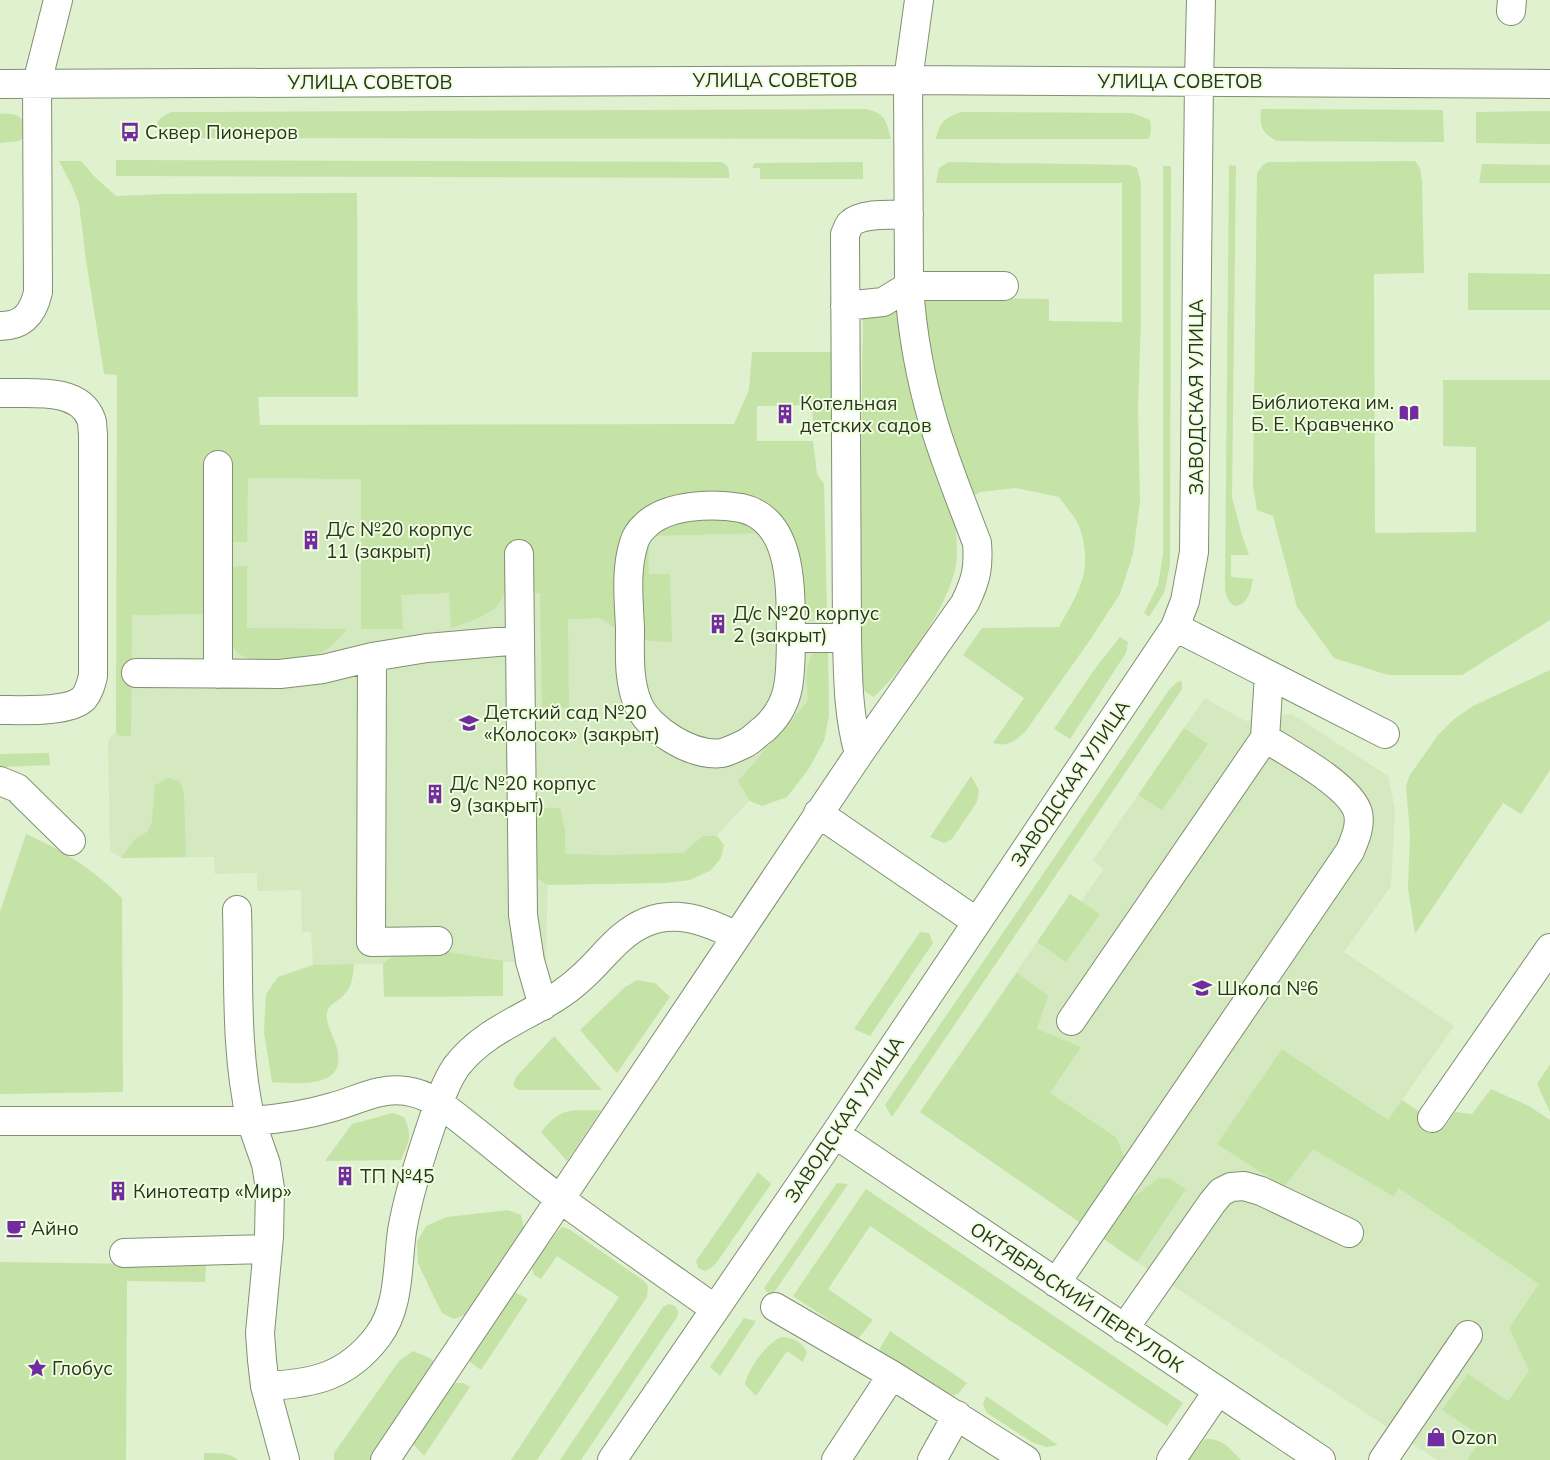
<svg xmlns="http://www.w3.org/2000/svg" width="1550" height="1460" font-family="Mulish,sans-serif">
<rect width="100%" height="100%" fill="#e0f1cf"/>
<path fill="#d4e9c0" d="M 118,452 L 824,484 L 829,716 L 687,867 L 548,868 L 546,961 L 503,962 L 503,996 L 384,997 L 383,964 L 313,965 L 311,932 L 302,932 L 301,890 L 257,891 L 257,873 L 215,874 L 214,857 L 121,858 L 110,851 L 108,741 L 116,731 Z
M 1205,698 L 1245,721 L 1292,714 L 1388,776 L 1395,809 L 1391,886 L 1344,952 L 1454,1026 L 1388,1120 L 1550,1230 L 1550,1339 L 1467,1460 L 1437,1460 L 1137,1262 L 920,1112 L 1070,894 L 1081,901 L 1104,869 L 1093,860 Z"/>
<path fill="#c5e2a7" d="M 866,109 C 886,114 886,121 891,139 L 168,138 L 159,135 C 152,123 160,117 171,112 Z
M 1261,109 L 1443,110 L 1444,142 L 1277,141 C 1260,132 1260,126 1261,109 Z
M 1550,111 L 1550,144 L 1476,143 L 1476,112 Z
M 961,112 L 1132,113 L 1150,120 L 1151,130 L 1149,139 L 936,139 C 940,122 944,118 961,112 Z
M 0,114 C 18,113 25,116 26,135 L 19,141 L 0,143 Z
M 116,160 L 721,162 C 730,166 729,170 729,178 L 116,176 Z
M 59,161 L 81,161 L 94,176 L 116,196 L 165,194 L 357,193 L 358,397 L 258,397 L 260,425 L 734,424 L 749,390 L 752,352 L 834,352 L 833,413 L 830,420 L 813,424 L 812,405 L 757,406 L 757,441 L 813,441 L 817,474 L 824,484 L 827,613 L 799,612 L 762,533 L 648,536 L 649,574 L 670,574 L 672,642 L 649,641 L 620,631 L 600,618 L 568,619 L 569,708 L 542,707 L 540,593 L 505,593 L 496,608 L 477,619 L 451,628 L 449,593 L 401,595 L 403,629 L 361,629 L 361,479 L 248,478 L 247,542 L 232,542 L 231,461 L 205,461 L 206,614 L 132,615 L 131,736 L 119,736 L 116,731 L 117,375 L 104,374 L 86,260 L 79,204 L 72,186 Z
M 1415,161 L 1420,168 L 1422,182 L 1424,273 L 1374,274 L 1375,533 L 1476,532 L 1476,447 L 1443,446 L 1443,380 L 1550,380 L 1550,620 L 1462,675 L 1388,675 L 1334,658 L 1297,607 L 1273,516 L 1257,510 L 1253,486 L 1257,173 L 1263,165 L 1268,162 Z
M 863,162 L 863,179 L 760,179 L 760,168 L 752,168 L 755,163 Z
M 949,162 L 1129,165 L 1137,168 L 1141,183 L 1141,322 L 1138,408 L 1140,502 L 1133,554 L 1120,594 L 1090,640 L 1025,732 C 1013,742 1009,747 993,743 L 1024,698 L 963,655 L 982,628 L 1059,627 C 1080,590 1094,569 1079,526 C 1075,516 1065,506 1059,497 L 1016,488 L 980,492 L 953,508 C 955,526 959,547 956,565 C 949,606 904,669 874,697 L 865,692 L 862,682 L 861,465 L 863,315 L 903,309 L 936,297 L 1049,299 L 1049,321 L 1122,322 L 1122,183 L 936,183 L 939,168 Z
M 1482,164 L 1550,165 L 1550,183 L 1479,183 Z
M 1229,165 L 1236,166 L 1232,497 L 1242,535 L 1249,555 L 1231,555 L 1231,577 L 1253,579 C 1252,586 1250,596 1244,602 C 1233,613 1227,599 1225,590 Z
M 1163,166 L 1171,166 L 1170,565 L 1164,593 L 1149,617 L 1144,613 L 1158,585 L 1163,555 Z
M 1468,273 L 1550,274 L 1550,310 L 1468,310 Z
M 247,566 L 247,628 L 347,629 C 339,639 330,649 318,654 C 300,661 250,667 236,651 C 228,641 231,582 231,567 Z
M 1120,637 L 1128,642 L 1126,653 L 1070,739 L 1054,729 L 1094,670 Z
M 815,650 L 828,650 L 829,716 L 824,741 L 808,770 L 787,797 L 762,806 L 750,801 L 738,781 L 808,701 C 807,682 803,666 815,650 Z
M 1550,670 L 1550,770 L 1521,814 L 1503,803 L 1415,934 L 1408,888 L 1410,834 L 1406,785 L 1410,775 L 1438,735 L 1453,720 L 1473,706 Z
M 1182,681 L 1182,689 L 892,1117 L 885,1105 L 1169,690 L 1177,682 Z
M 1184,728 L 1208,744 L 1162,810 L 1138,795 Z
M 49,753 L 50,765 L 0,767 L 0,754 Z
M 971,776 L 979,790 L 977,802 L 952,839 L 944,843 L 930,837 Z
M 169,778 L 180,781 L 184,794 L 186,857 L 121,858 L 136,838 L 147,832 L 152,822 L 155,785 Z
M 534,808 L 560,808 L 565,830 L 565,854 L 609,855 L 683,853 L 703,836 L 717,836 L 724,845 L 721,858 L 711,870 L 690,880 L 665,883 L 548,885 L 538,879 L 534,868 Z
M 26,834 C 64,851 93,869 122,898 L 123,1092 L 0,1094 L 0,912 Z
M 1070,894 L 1100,914 L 1066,962 L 1037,942 Z
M 920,932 L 929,933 L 933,943 L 870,1036 L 854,1029 Z
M 441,951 L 503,961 L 503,996 L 384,997 L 383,964 L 396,953 Z
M 354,964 C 353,976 352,987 343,996 C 337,1002 329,1004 327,1012 C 325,1021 332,1034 335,1042 C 352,1089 302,1084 272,1082 L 264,1032 L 266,994 L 278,977 L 313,965 Z
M 1017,973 L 1048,996 L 1037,1029 L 1081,1047 L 1050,1093 L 1117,1138 L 1124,1157 L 1099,1197 L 1117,1210 L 1159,1178 L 1170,1179 L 1186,1189 L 1137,1262 L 920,1112 Z
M 637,980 L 655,983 L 670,997 L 617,1073 L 580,1030 L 625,987 Z
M 554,1036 L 602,1090 L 518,1090 L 513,1085 L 516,1077 Z
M 1282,1049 L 1388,1120 L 1402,1100 L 1444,1128 L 1455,1112 L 1472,1114 L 1491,1089 L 1529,1106 L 1550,1120 L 1550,1460 L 1467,1460 L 1483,1437 L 1442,1410 L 1468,1374 L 1508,1401 L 1529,1370 L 1509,1328 L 1539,1284 L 1399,1188 L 1393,1196 L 1313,1149 L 1284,1187 L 1217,1144 Z
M 1550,1064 L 1550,1112 L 1537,1084 Z
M 601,1110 L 567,1161 L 541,1132 C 561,1106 571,1111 601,1110 Z
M 393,1113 L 404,1117 C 413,1136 409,1141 401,1160 L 325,1161 L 352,1124 Z
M 758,1172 L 771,1184 L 717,1262 L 711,1268 L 705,1271 L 698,1268 L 696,1261 Z
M 837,1183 L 848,1184 L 771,1297 L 764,1288 Z
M 866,1189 L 1183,1403 L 1167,1426 L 870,1226 L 828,1289 L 873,1320 L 858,1339 L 793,1296 Z
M 508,1210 L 521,1215 L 524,1227 L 467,1314 L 454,1319 L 442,1313 L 431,1291 L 418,1263 L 417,1242 L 426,1226 L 447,1217 Z
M 562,1227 L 569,1229 L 644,1281 L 648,1286 L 647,1297 L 537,1460 L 511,1460 L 619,1297 L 557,1256 L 541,1279 L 534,1275 L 532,1269 L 534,1263 L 558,1231 Z
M 0,1262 L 206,1265 L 205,1282 L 127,1281 L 126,1460 L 0,1460 Z
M 515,1292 L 528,1299 L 481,1370 L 470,1362 L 470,1355 L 510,1296 Z
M 669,1304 L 675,1306 L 678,1311 L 677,1317 L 581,1460 L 560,1460 L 663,1307 Z
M 744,1318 L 756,1321 L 720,1376 L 710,1367 Z
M 890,1331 L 967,1383 L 958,1394 L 950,1396 L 879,1350 Z
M 781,1337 C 792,1337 802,1342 807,1352 L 803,1362 L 787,1351 L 756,1396 L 745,1384 C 750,1366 765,1345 781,1337 Z
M 413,1351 L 430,1358 L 436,1363 L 372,1460 L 334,1460 L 334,1453 L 399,1361 Z
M 456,1383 L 463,1383 L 470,1387 L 424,1456 L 414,1445 L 414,1438 L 450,1387 Z
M 986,1396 L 1058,1445 L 1046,1447 L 1032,1442 L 987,1413 L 983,1405 Z
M 1205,1439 C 1223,1438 1229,1448 1241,1460 L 1188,1460 Z
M 204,1453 C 215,1453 230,1452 238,1460 L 204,1460 Z"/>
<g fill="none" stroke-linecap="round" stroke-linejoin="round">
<defs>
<path id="minor" d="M 919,0 L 908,80 L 909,286 L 1004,286
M 1511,11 L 1512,0
M 0,84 L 908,80 L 1550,84
M 845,306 L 883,302 L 909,286 C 912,332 920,377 933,421 C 945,462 962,503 977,543 C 979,568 976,580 965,603 L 859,754
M 0,326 C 23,326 33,314 38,292 L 37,83 L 58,0
M 0,393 C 28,394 79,386 91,419 C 93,423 92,429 93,434 L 93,676 C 91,684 89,692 84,698 C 70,713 20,710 0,710
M 218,465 L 218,674
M 519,554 L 520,640
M 1175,627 L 1385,734
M 791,638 C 790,596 796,520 741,508 C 713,503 665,504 644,527 C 640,530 635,538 634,543 C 625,570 629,601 630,629 C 630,654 628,680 638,704 C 649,730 693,757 722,753 C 730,751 738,747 746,743 C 753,739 758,733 764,729 C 793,703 790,674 791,638 L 847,638
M 372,657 L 427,648 L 520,640 L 523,915 L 530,961 L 543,1006
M 136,673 L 280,674 L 323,669 L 372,657 L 371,942 L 438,941
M 1265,738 L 1269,675
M 0,781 L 17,788 L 71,841
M 818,813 L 977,922
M 237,910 C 239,980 235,1052 251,1121 C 280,1119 306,1115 333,1107 C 358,1100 380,1087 406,1091 C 431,1094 452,1113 471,1128 C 498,1149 524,1172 551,1192 C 605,1232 660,1270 715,1309
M 1432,1118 L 1550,948
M 0,1121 L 251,1121 L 266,1164 L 270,1188 L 269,1237 L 260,1333 L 262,1360 L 265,1386 L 285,1460
M 835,1134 L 1321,1460
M 124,1253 L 267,1249
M 1056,1283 L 1350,851 C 1355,839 1361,826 1358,813 C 1351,786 1289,753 1265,738 L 1071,1021
M 775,1307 L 892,1375 L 1026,1460
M 1124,1329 L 1212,1203 L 1221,1192 L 1231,1187 L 1244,1186 L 1261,1191 L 1349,1233
M 265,1386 C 313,1384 347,1377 378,1336 C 400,1307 397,1266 402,1231 C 408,1195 419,1161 431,1126 C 438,1106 444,1085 456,1067 C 488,1024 543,1014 581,978 C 595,966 607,950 621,938 C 658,905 696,915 736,936
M 385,1460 L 859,754 C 848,715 848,678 847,638 L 845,234 C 847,231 848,226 850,224 C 862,212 893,215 909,215
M 612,1460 L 835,1134 L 1175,627 L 1185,601 L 1194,552 L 1199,81 L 1201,0
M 836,1460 L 892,1375
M 932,1460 L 957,1415
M 1171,1460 L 1218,1391
M 1383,1460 L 1468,1335"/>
</defs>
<use href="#minor" stroke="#809071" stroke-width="30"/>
<use href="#minor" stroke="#fff" stroke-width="28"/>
</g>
<defs>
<symbol id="bus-bare" viewBox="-9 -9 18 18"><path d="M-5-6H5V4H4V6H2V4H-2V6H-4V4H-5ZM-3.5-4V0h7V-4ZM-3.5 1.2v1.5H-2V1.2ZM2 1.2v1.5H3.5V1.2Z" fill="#732ca0" stroke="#eeffdc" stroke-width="2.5" paint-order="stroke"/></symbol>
<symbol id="library-bare" viewBox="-9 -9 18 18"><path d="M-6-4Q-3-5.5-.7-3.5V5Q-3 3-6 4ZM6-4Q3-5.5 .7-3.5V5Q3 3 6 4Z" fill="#732ca0" stroke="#eeffdc" stroke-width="2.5" paint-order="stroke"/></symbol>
<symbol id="building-bare" viewBox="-9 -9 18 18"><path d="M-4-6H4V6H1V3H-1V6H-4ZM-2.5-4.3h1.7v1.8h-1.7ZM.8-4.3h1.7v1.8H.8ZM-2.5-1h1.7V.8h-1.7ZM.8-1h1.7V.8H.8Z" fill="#732ca0" stroke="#eeffdc" stroke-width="2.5" paint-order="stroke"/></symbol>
<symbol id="school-bare" viewBox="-9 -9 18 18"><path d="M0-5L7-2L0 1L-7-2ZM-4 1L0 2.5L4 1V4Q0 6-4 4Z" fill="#732ca0" stroke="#eeffdc" stroke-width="2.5" paint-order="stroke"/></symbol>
<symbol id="cafe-bare" viewBox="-9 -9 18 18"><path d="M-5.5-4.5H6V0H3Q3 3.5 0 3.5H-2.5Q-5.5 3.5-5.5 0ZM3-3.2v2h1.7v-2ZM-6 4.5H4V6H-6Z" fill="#732ca0" stroke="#eeffdc" stroke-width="2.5" paint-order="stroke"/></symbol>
<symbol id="sight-bare" viewBox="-9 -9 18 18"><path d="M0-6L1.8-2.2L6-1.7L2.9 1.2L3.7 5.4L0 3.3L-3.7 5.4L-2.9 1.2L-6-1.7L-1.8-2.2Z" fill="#732ca0" stroke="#eeffdc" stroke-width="2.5" paint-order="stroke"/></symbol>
<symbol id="shop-bare" viewBox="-9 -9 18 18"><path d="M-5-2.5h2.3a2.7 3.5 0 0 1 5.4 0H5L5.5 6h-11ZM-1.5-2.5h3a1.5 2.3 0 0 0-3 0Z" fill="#732ca0" stroke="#eeffdc" stroke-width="2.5" paint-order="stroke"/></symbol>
</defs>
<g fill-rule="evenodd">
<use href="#bus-bare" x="116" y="118" width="28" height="28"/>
<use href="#library-bare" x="1395" y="399" width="28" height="28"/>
<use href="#building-bare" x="771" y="400" width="28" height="28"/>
<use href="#building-bare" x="297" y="526" width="28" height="28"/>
<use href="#building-bare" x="704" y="610" width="28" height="28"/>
<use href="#school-bare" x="455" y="709" width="28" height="28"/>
<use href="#building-bare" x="421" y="780" width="28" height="28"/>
<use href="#school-bare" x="1188" y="974" width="28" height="28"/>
<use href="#building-bare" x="331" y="1162" width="28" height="28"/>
<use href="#building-bare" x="104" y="1177" width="28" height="28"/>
<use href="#cafe-bare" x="2" y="1214" width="28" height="28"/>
<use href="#sight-bare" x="23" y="1354" width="28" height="28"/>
<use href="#shop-bare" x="1422" y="1423" width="28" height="28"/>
</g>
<g text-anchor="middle" stroke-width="4" stroke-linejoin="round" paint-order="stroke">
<g font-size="19" fill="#2c3225" stroke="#eeffdc">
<text x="775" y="87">УЛИЦА СОВЕТОВ</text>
<text x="1180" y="88">УЛИЦА СОВЕТОВ</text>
<text x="370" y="89">УЛИЦА СОВЕТОВ</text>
<text transform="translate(1196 397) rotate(-90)" y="7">ЗАВОДСКАЯ УЛИЦА</text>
<text transform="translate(1070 783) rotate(-56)" y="7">ЗАВОДСКАЯ УЛИЦА</text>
<text transform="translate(844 1119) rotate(-56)" y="7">ЗАВОДСКАЯ УЛИЦА</text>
<text transform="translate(1077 1297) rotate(34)" y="7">ОКТЯБРЬСКИЙ ПЕРЕУЛОК</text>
</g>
<g font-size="19" fill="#2c3225" stroke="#eeffdc" text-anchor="start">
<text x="145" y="139">Сквер Пионеров</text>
<text x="1394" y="409" text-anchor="end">Библиотека им.<tspan x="1394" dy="22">Б. Е. Кравченко</tspan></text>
<text x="800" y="410">Котельная<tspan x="800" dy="22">детских садов</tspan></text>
<text x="326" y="536">Д/с №20 корпус<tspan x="326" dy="22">11 (закрыт)</tspan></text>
<text x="733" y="620">Д/с №20 корпус<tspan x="733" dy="22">2 (закрыт)</tspan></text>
<text x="484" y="719">Детский сад №20<tspan x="484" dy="22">«Колосок» (закрыт)</tspan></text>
<text x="450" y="790">Д/с №20 корпус<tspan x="450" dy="22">9 (закрыт)</tspan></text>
<text x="1217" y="995">Школа №6</text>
<text x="360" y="1183">ТП №45</text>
<text x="133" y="1198">Кинотеатр «Мир»</text>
<text x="31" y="1235">Айно</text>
<text x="52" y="1375">Глобус</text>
<text x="1451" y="1444">Ozon</text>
</g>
</g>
</svg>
